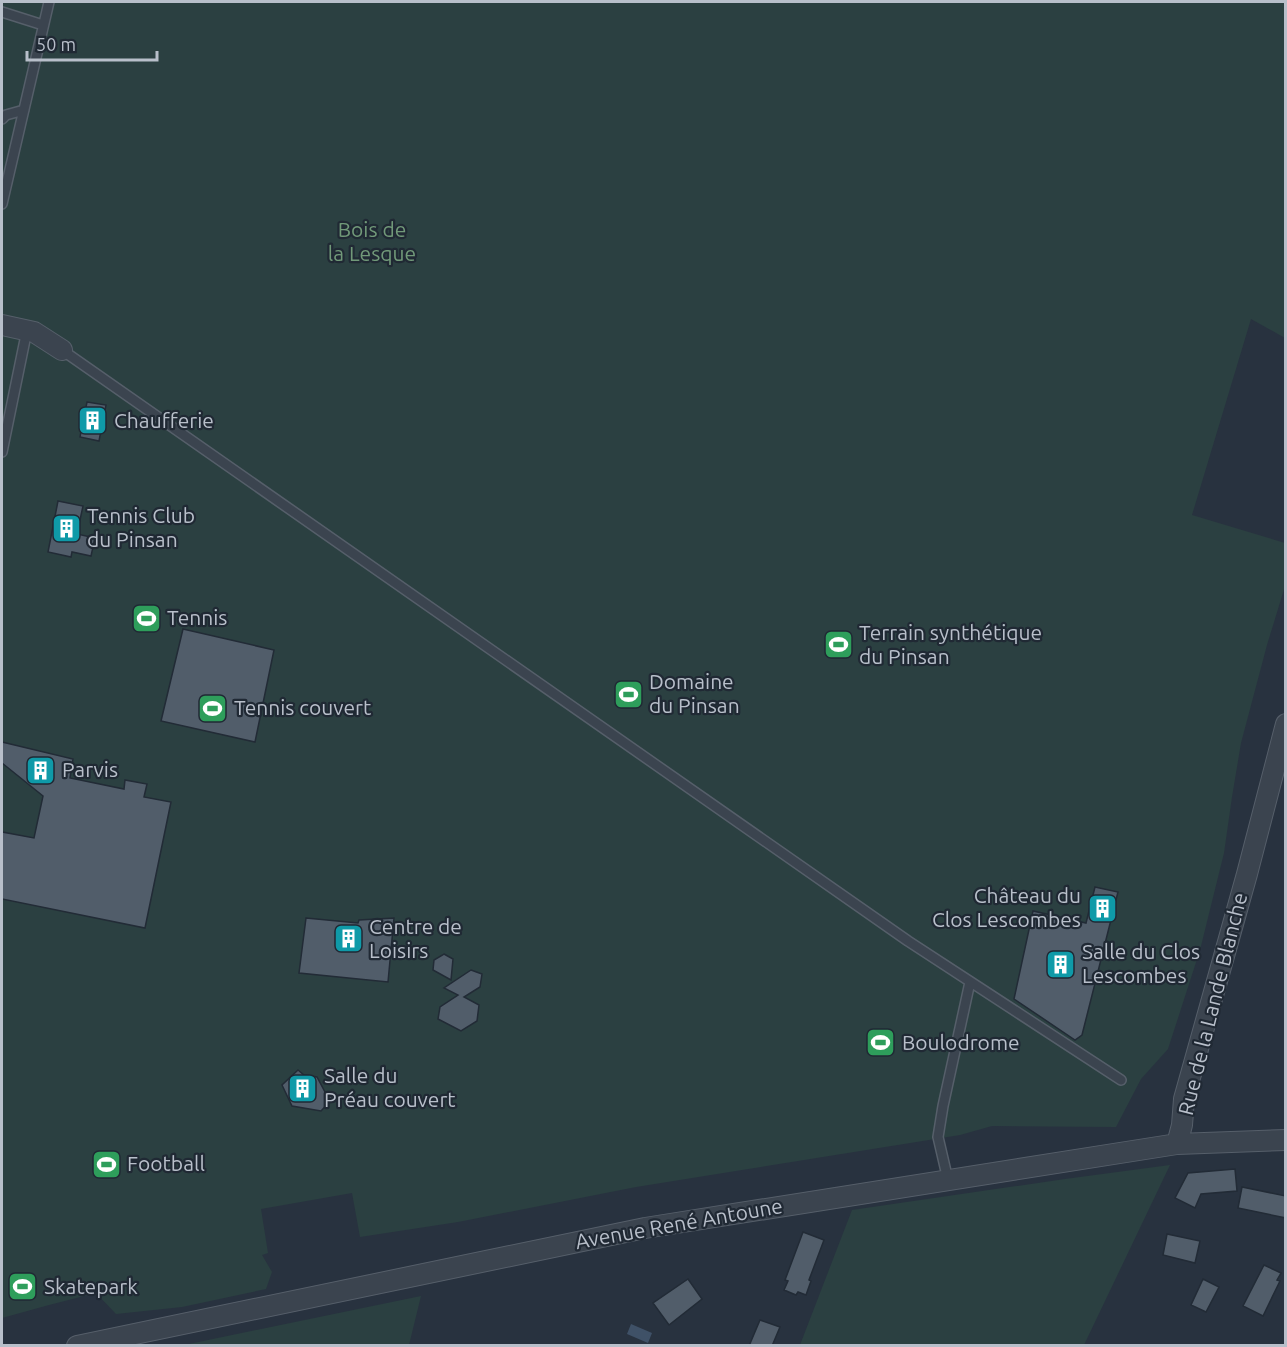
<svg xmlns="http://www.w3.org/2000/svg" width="1287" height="1347" font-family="Ubuntu,sans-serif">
<rect width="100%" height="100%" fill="#28323f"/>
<path fill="#2b4041" d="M 2,2 L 1285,2 L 1285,338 L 1251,319 L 1192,515 L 1285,543 L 1285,586 L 1267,645 L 1241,743 L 1232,797 L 1224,853 L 1200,950 L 1168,1049 L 1141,1079 L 1116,1127 L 992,1126 L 960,1135 L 636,1187 L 458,1222 L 360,1237 L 352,1193 L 261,1209 L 268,1253 L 262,1255 L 272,1272 L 266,1289 L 182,1307 L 116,1314 L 96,1293 L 49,1305 L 2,1318 Z
M 1170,1165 L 1084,1345 L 800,1345 L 852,1210 L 1065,1179 Z
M 421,1296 L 409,1345 L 184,1345 Z"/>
<path fill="#3f5167" d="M 631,1324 L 652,1333 L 648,1343 L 627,1334 Z"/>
<path fill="#515d6a" stroke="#222b36" stroke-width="1.5" d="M 87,402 L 106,405 L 99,441 L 80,437 Z
M 58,501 L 83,506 L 77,534 L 95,538 L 91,556 L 72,552 L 71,557 L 48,552 Z
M 183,629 L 274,650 L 255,742 L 161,721 Z
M 2,742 L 73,759 L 70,778 L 124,789 L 125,780 L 147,784 L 144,797 L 171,802 L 145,928 L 2,899 L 2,832 L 34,838 L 43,796 L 2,763 Z
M 1095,887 L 1118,892 L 1082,1035 L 1075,1040 L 1014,999 L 1033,911 L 1086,923 Z
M 306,918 L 358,923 L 359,920 L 394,918 L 388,982 L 299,973 Z
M 444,954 L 453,959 L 451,980 L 433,970 L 434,960 Z
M 471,970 L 482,974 L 480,987 L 464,997 L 479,1005 L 477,1021 L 461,1031 L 438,1019 L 440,1007 L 458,995 L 444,988 Z
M 298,1070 L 304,1075 L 317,1077 L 325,1092 L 333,1098 L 321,1111 L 292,1106 L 282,1085 Z
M 1235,1169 L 1237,1191 L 1201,1194 L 1195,1208 L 1175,1198 L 1188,1173 Z
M 1242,1187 L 1286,1196 L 1286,1218 L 1238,1208 Z
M 803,1232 L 824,1240 L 809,1280 L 811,1281 L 806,1295 L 798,1292 L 796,1295 L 784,1290 L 788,1281 L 785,1280 Z
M 1167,1234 L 1200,1241 L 1195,1263 L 1163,1255 Z
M 1264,1265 L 1281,1273 L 1277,1280 L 1280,1281 L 1263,1316 L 1243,1306 Z
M 688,1279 L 702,1299 L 669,1325 L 653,1303 Z
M 1203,1279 L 1219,1287 L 1206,1312 L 1191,1305 Z
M 760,1320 L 780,1327 L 772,1346 L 749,1346 Z"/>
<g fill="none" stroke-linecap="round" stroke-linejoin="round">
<defs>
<path id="lane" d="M 2,12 L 43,25
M 2,119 L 6,115 L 24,110
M 2,204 L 49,2
M 62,350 L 908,941 L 1121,1080
M 2,452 L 27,330
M 948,1180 L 938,1137 L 943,1106 L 970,982"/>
<path id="street" d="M 2,325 L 34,332 L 62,350
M 1177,1144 L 1182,1125 L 1184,1099 L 1247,874 L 1286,724
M 77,1346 L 645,1228 L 1177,1144 L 1286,1140"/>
</defs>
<use href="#lane" stroke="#565f6a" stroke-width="12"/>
<use href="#street" stroke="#565f6a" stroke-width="22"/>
<use href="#lane" stroke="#3b444f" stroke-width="9"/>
<use href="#street" stroke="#3b444f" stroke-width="20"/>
</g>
<defs>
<symbol id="building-square" viewBox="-11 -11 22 22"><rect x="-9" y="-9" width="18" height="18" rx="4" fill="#0f9aa8" stroke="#202934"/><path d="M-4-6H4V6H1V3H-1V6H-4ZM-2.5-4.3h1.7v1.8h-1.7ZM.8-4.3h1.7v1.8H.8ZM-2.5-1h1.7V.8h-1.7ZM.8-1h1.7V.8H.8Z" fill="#fff"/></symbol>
<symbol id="stadium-square" viewBox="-11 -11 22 22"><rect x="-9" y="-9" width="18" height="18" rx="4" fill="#2e9e5b" stroke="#202934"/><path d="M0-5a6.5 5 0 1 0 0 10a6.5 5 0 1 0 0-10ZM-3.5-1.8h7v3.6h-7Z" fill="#fff"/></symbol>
</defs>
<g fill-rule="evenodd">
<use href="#building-square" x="76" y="404" width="33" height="33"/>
<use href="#building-square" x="50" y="512" width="33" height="33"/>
<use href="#stadium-square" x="130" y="602" width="33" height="33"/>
<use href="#stadium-square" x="822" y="628" width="33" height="33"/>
<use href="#stadium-square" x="612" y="678" width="33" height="33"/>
<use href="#stadium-square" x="196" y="692" width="33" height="33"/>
<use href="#building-square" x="24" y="754" width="33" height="33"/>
<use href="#building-square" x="1086" y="892" width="33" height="33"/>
<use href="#building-square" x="332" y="922" width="33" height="33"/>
<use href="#building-square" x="1044" y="948" width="33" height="33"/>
<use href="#stadium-square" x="864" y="1026" width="33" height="33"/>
<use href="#building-square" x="286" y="1072" width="33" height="33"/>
<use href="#stadium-square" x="90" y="1148" width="33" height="33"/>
<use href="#stadium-square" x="6" y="1270" width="33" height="33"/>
</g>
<g text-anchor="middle" stroke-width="4.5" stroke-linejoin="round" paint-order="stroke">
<g font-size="21" fill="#719979" stroke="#202934">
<text x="372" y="237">Bois de<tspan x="372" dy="24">la Lesque</tspan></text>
</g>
<g font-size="21" fill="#b8bfca" stroke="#202934" text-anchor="start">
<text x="114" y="428">Chaufferie</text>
<text x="87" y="523">Tennis Club<tspan x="87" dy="24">du Pinsan</tspan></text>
<text x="167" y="625">Tennis</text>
<text x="859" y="640">Terrain synthétique<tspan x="859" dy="24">du Pinsan</tspan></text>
<text x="649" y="689">Domaine<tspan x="649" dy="24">du Pinsan</tspan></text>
<text x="234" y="715">Tennis couvert</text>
<text x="62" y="777">Parvis</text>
<text x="1081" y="903" text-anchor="end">Château du<tspan x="1081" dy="24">Clos Lescombes</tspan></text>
<text x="369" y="934">Centre de<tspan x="369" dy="24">Loisirs</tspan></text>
<text x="1082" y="959">Salle du Clos<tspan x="1082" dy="24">Lescombes</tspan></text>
<text x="902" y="1050">Boulodrome</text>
<text x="324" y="1083">Salle du<tspan x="324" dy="24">Préau couvert</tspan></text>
<text x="127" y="1171">Football</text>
<text x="44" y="1294">Skatepark</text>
</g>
<g font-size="21" fill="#b8bfca" stroke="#202934">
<text transform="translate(1213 1004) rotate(-76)" y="7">Rue de la Lande Blanche</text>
<text transform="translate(679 1224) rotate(-10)" y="7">Avenue René Antoune</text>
</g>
</g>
<rect width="1287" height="1347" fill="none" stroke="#b8bfca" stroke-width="6"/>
<path d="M27 51v9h130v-9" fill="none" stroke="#b8bfca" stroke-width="3"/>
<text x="36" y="51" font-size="18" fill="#b8bfca" stroke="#202934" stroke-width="4.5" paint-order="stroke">50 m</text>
</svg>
